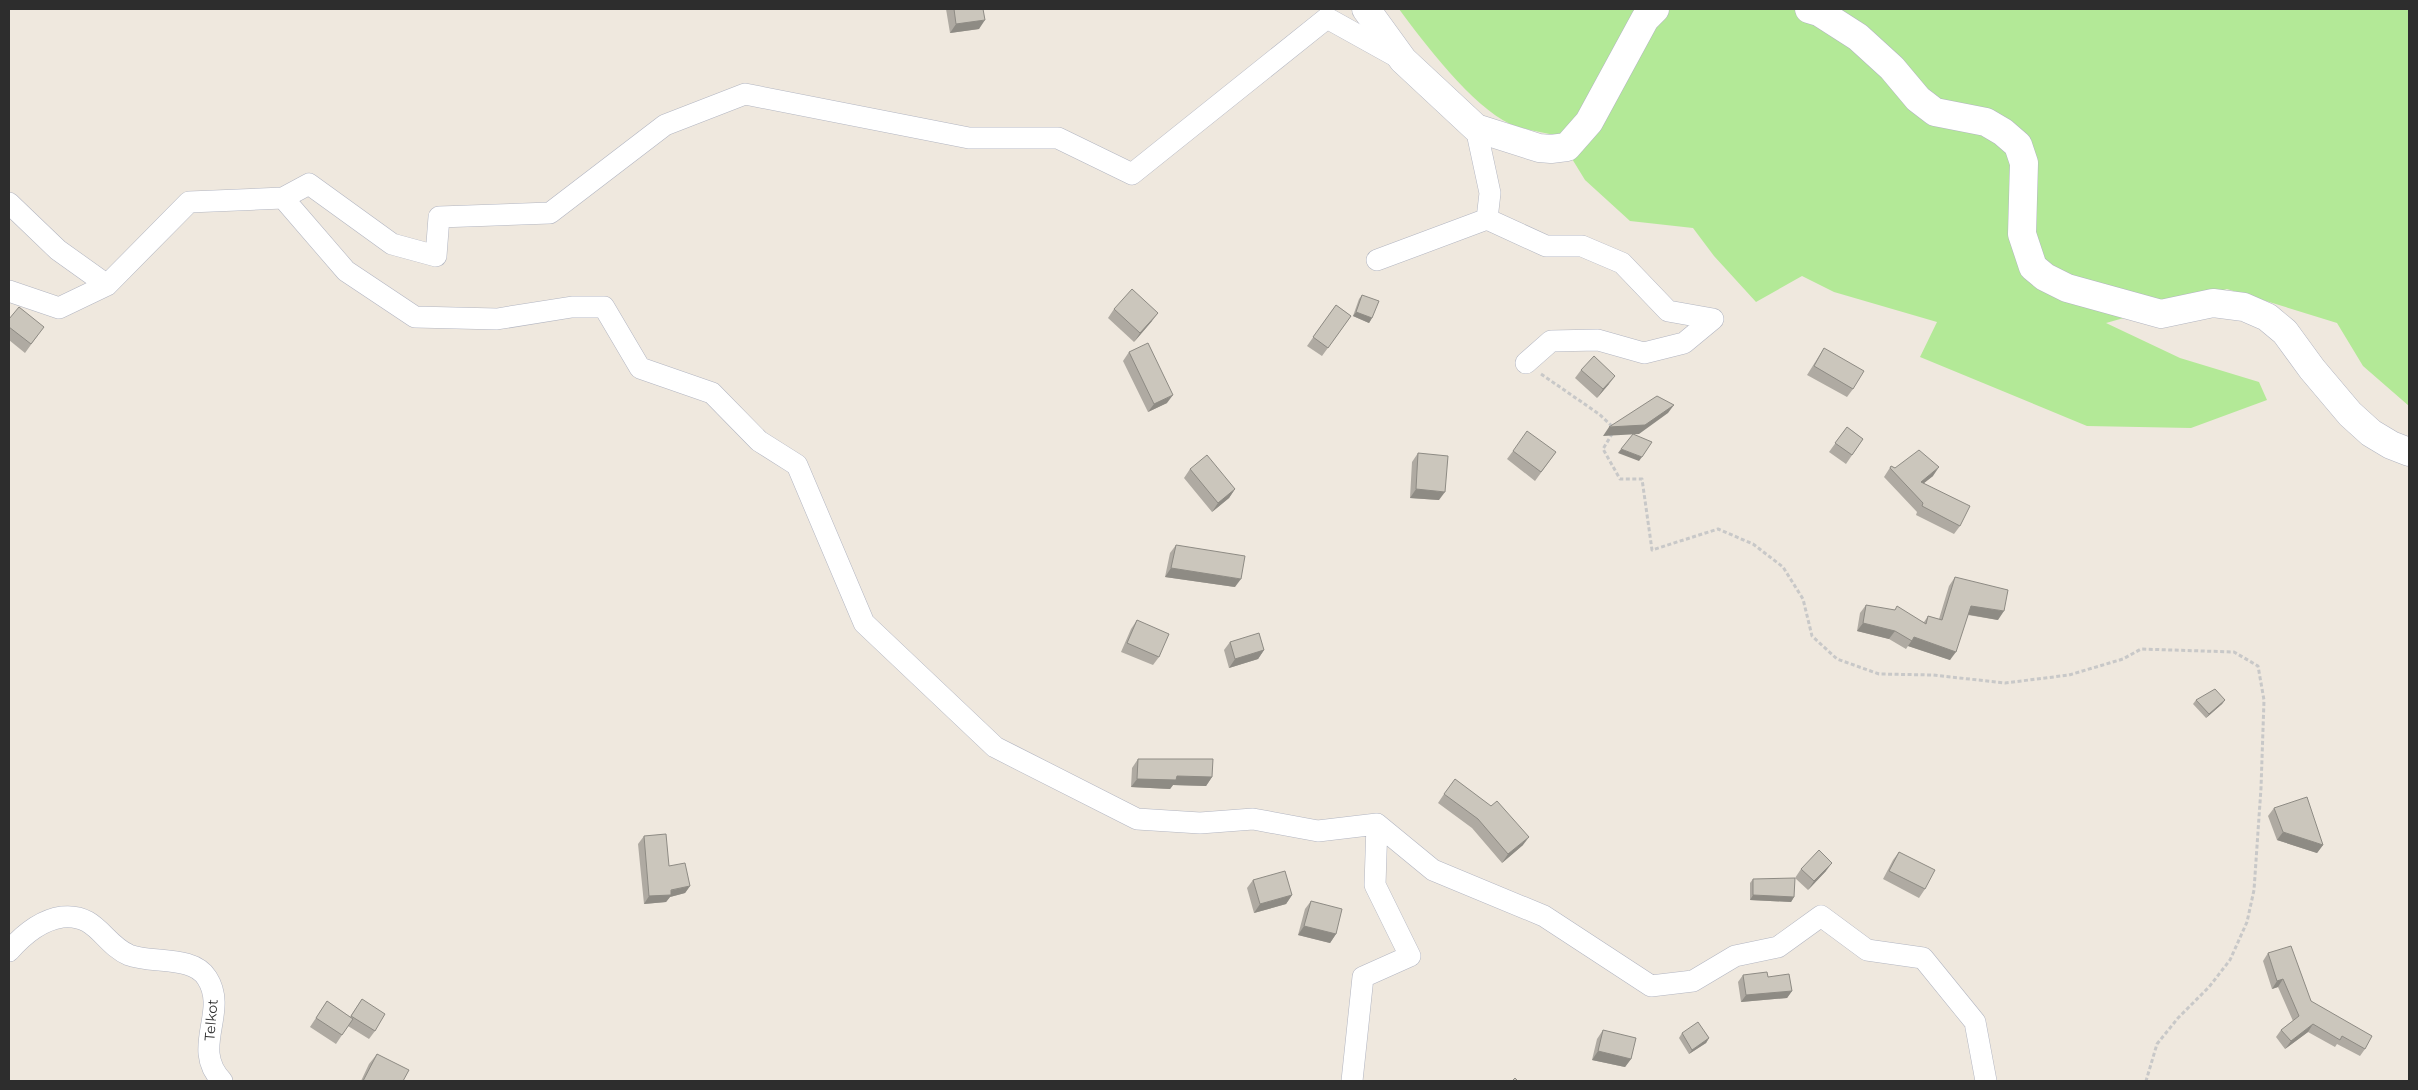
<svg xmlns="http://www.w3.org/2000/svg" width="2418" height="1090" font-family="Montserrat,sans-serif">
<rect width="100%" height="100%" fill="#efe8de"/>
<path fill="#b3e997" d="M 1399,9 L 2409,9 L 2409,406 L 2363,366 L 2337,323 L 2227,289 L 2106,323 L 2180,358 L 2259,382 L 2267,400 L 2191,428 L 2087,426 L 1920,357 L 1937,322 L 1834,292 L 1802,276 L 1756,302 L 1714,256 L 1693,228 L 1630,221 L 1585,180 L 1558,136 C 1542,132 1524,130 1510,124 C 1472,106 1424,43 1399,9 Z"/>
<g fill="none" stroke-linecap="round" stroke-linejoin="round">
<defs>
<path id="street" d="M 1476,128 L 1490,193 L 1487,219 L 1546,246 L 1582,246 L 1622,263 L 1668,311 L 1713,319 L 1684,343 L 1644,353 L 1598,340 L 1551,341 L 1526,363
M 283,198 L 346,271 L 415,317 L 497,319 L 572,307 L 604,307 L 640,368 L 712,393 L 759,441 L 797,465 L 864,623 L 995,747 L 1137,819 L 1200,823 L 1253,819 L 1318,831 L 1377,824 L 1375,885 L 1410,956 L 1363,977 L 1352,1081
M 9,203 L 58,250 L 107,285
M 1377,260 L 1487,219
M 9,291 L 59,308 L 107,285 L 189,202 L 283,198 L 309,184 L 392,244 L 436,256 L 439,217 L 550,213 L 665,125 L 745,94 L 969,138 L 1058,138 L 1132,174 L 1327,18 L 1399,58
M 1377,824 L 1433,870 L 1544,916 L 1651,986 L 1693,981 L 1735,956 L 1778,947 L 1821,916 L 1867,950 L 1923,958 L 1975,1022 L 1986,1081
M 9,951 C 23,935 41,920 62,917 C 97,913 103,944 129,955 C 152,964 193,955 207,978 C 229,1012 190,1048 222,1081"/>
<path id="secondary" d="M 1366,9 L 1403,60 L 1476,128 L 1539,148 L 1551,149 L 1567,147 L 1589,122 L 1645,19 L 1655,9
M 1809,9 L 1819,12 L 1858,37 L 1892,68 L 1918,99 L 1935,112 L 1986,122 L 2003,132 L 2018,145 L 2024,163 L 2022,234 L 2033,267 L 2045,277 L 2067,288 L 2161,314 L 2213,303 L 2244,307 L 2267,317 L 2285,332 L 2312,369 L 2350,414 L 2371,433 L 2391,445 L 2409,452"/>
</defs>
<use href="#street" stroke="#b2b5c1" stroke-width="22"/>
<use href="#secondary" stroke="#b2b5c1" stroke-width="29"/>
<path stroke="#c8c8c8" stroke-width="3" stroke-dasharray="4 2.5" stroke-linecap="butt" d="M 1541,374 L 1599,414 L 1615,429 L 1603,449 L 1620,479 L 1642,479 L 1652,550 L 1718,529 L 1753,544 L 1783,567 L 1803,599 L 1812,636 L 1837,659 L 1879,674 L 1933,675 L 2005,683 L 2069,675 L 2123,659 L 2141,649 L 2234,652 L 2258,666 L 2264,700 L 2261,788 L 2254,890 L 2247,922 L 2230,960 L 2209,987 L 2178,1018 L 2157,1044 L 2146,1081"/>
<use href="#street" stroke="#fff" stroke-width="21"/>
<use href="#secondary" stroke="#fff" stroke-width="28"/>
</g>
<path fill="#afaaa2" d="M 946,9 L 983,9 L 979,29 L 950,33 Z
M 1362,295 L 1372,318 L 1369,323 L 1353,316 L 1359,299 Z
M 1336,305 L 1351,316 L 1322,356 L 1307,346 Z
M 1114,309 L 1152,321 L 1134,342 L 1108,318 Z
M 9,319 L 38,335 L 25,353 L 9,340 Z
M 1824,348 L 1853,389 L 1847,397 L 1807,375 Z
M 1129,352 L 1167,403 L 1148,412 L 1123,361 Z
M 1581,370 L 1609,384 L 1597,398 L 1575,378 Z
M 1847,427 L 1863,439 L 1846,464 L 1829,452 Z
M 1513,451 L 1556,452 L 1535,481 L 1507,459 Z
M 1418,453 L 1439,500 L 1410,498 L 1412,462 Z
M 1891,466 L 1895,468 L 1933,476 L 1924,483 L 1960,526 L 1954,534 L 1916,515 L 1917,512 L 1884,477 Z
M 1190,469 L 1235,489 L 1229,498 L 1212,512 L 1184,478 Z
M 1176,545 L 1235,587 L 1165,577 L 1170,553 Z
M 1955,577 L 1998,620 L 1968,615 L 1950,660 L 1908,646 L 1906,649 L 1889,639 L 1857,631 L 1860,613 L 1866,605 L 1924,622 L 1928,616 L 1939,619 L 1949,586 Z
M 1137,620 L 1159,657 L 1153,665 L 1121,652 L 1131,629 Z
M 1230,642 L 1264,650 L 1258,659 L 1229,668 L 1224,650 Z
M 2196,700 L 2225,700 L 2222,704 L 2206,718 L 2193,704 Z
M 1138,759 L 1212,777 L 1206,786 L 1173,785 L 1170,789 L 1131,787 L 1132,768 Z
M 1444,794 L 1523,845 L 1502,863 L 1472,828 L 1438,803 Z
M 2274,808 L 2323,845 L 2317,853 L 2277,840 L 2268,816 Z
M 644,836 L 669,866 L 690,886 L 685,893 L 670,897 L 666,902 L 644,904 L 638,844 Z
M 1899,852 L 1925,889 L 1919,898 L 1883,879 L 1893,860 Z
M 1801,869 L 1826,871 L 1808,890 L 1795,878 Z
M 1753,879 L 1794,897 L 1791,902 L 1750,900 L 1750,883 Z
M 1253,880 L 1292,895 L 1286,904 L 1254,913 L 1247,888 Z
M 1311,901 L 1336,934 L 1330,943 L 1298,935 L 1305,909 Z
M 2268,953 L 2311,1001 L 2365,1049 L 2360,1056 L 2337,1044 L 2335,1047 L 2308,1032 L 2285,1049 L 2276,1037 L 2281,1030 L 2293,1021 L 2278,987 L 2272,989 L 2263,961 Z
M 1743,975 L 1768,977 L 1792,991 L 1787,998 L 1741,1002 L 1738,982 Z
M 362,999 L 375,1031 L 369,1039 L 348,1026 L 336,1044 L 310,1027 L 327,1001 L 350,1017 Z
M 1603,1030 L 1631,1059 L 1625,1067 L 1592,1060 L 1597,1039 Z
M 1682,1033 L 1709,1038 L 1706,1043 L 1689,1054 L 1679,1038 Z
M 377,1054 L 403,1081 L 361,1081 L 369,1064 Z"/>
<path fill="#8e8b84" d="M 985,20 L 979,29 L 950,33 L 956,24 Z
M 1356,312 L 1372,318 L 1369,323 L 1353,316 Z
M 1158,313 L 1152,321 L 1134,342 L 1140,333 Z
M 1615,376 L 1609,384 L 1597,398 L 1603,389 Z
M 1173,395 L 1167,403 L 1148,412 L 1154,404 Z
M 1674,405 L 1668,413 L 1639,434 L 1603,436 L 1609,427 Z
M 1621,449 L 1642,457 L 1639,461 L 1618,453 Z
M 1939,467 L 1933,476 L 1915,490 L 1921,482 Z
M 1235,489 L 1229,498 L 1212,512 L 1218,503 Z
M 1416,489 L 1445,492 L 1439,500 L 1410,498 Z
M 1171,568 L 1241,579 L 1235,587 L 1165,577 Z
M 1971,606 L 2004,611 L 1998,620 L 1965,614 Z
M 1863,623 L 1895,631 L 1889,639 L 1857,631 Z
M 1914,637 L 1956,652 L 1950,660 L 1908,646 Z
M 1264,650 L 1258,659 L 1229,668 L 1235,659 Z
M 2225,700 L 2222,704 L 2206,718 L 2209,714 Z
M 1177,776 L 1212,777 L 1206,786 L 1173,785 L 1170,789 L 1131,787 L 1137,779 Z
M 2283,832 L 2323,845 L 2317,853 L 2277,840 Z
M 1529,837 L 1523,845 L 1502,863 L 1508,854 Z
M 1832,863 L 1826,871 L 1808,890 L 1814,881 Z
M 690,886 L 685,893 L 670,897 L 666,902 L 644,904 L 649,896 Z
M 1292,895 L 1286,904 L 1254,913 L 1260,904 Z
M 1753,895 L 1794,897 L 1791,902 L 1750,900 Z
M 1304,926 L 1336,934 L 1330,943 L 1298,935 Z
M 2283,979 L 2278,987 L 2272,989 L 2277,981 Z
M 1792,991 L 1787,998 L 1741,1002 L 1746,995 Z
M 2313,1024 L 2308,1032 L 2285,1049 L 2291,1041 Z
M 1709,1038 L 1706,1043 L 1689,1054 L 1692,1050 Z
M 1598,1051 L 1631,1059 L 1625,1067 L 1592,1060 Z"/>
<path fill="#cbc6bc" stroke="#8e8b84" d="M 954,9 L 983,9 L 985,20 L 956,24 Z
M 1132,289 L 1158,313 L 1140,333 L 1114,309 Z
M 1362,295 L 1379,301 L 1372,318 L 1356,312 Z
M 1336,305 L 1351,316 L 1328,348 L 1313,337 Z
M 19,307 L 44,327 L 31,344 L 9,327 L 9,319 Z
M 1148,343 L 1173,395 L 1154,404 L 1129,352 Z
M 1824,348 L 1864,371 L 1853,389 L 1814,366 Z
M 1594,356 L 1615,376 L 1603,389 L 1581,370 Z
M 1657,396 L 1674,405 L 1645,425 L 1609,427 Z
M 1847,427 L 1863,439 L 1852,455 L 1835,443 Z
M 1527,431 L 1556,452 L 1541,472 L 1513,451 Z
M 1633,434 L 1652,442 L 1642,457 L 1621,449 Z
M 1919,450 L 1939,467 L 1921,482 L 1970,506 L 1960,526 L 1922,506 L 1923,503 L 1890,468 L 1891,466 L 1895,468 Z
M 1418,453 L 1448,456 L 1445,492 L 1416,489 Z
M 1207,455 L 1235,489 L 1218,503 L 1190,469 Z
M 1176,545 L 1245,556 L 1241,579 L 1171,568 Z
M 1955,577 L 2008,590 L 2004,611 L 1971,606 L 1956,652 L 1914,637 L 1912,641 L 1895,631 L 1863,623 L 1866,605 L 1895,610 L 1897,606 L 1926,624 L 1928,616 L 1942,620 Z
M 1137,620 L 1169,634 L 1159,657 L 1127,643 Z
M 1259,633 L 1264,650 L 1235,659 L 1230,642 Z
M 2215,689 L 2225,700 L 2209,714 L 2196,700 Z
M 1138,759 L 1213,759 L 1212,777 L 1177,776 L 1176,780 L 1137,779 Z
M 1455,779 L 1491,806 L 1497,801 L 1529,837 L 1508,854 L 1478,819 L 1444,794 Z
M 2307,797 L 2323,845 L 2283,832 L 2274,808 Z
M 666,834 L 669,866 L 685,863 L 690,886 L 671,890 L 671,895 L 649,896 L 644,836 Z
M 1819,850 L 1832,863 L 1814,881 L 1801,869 Z
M 1899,852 L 1935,870 L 1925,889 L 1889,871 Z
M 1285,871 L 1292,895 L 1260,904 L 1253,880 Z
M 1795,878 L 1794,897 L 1753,895 L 1753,879 Z
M 1311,901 L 1342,909 L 1336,934 L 1304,926 Z
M 2291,946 L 2311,1001 L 2372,1036 L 2365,1049 L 2342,1036 L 2340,1040 L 2313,1024 L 2291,1041 L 2281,1030 L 2299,1016 L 2283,979 L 2277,981 L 2268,953 Z
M 1767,972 L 1768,977 L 1789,974 L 1792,991 L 1746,995 L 1743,975 Z
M 362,999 L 385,1014 L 375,1031 L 351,1016 Z
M 327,1001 L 353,1019 L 342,1035 L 316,1018 Z
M 1698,1022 L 1709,1038 L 1692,1050 L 1682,1033 Z
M 1603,1030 L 1636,1038 L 1631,1059 L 1598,1051 Z
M 377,1054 L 409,1070 L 403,1081 L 363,1081 Z
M 1515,1078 L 1518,1081 L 1512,1081 Z"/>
<g text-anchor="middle" stroke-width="4" stroke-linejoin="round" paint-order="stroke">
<g font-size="14" fill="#2d2d2d" stroke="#fff">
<text transform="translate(211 1020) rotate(-85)" y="5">Telkot</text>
</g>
</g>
<rect width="2418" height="1090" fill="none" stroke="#2d2d2d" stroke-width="20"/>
</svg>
